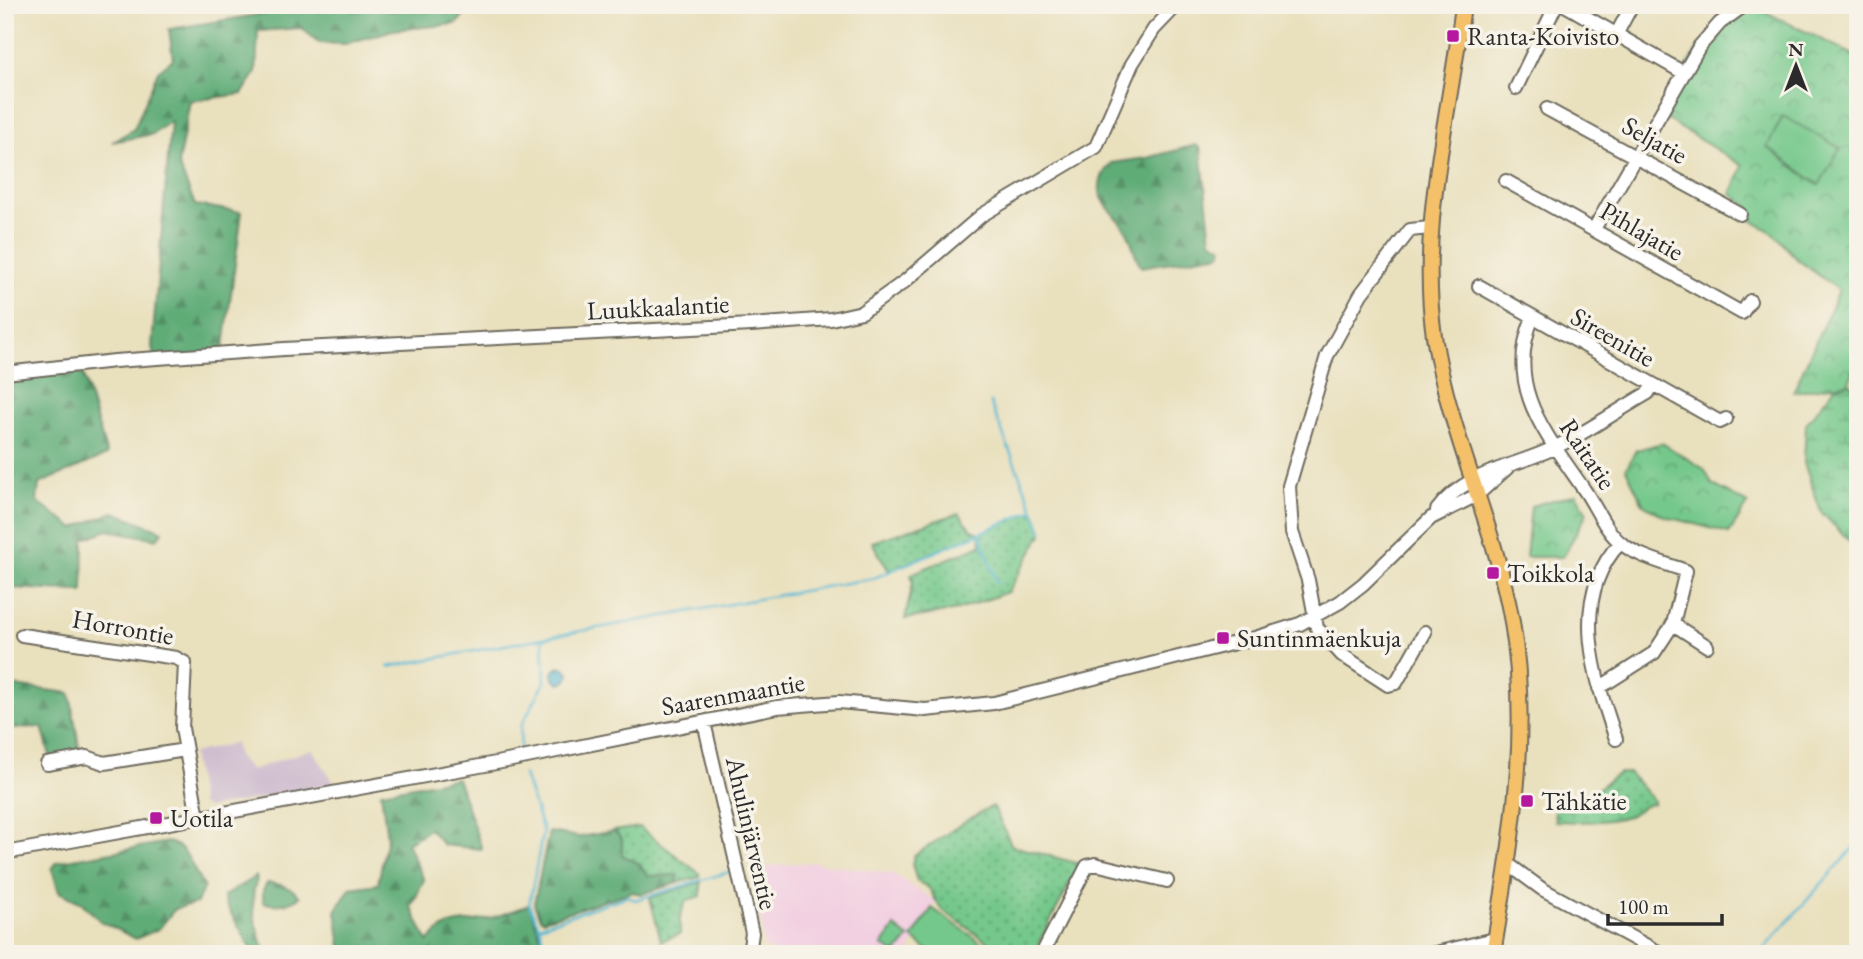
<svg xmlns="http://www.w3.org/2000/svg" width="1863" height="959" font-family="'EB Garamond',serif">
<defs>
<pattern id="grass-dots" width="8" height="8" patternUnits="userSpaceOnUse" patternTransform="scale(1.75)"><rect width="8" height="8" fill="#74c88b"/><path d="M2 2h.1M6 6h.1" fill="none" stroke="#5fa372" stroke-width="1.8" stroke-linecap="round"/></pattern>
<pattern id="forest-firs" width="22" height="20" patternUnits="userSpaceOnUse" patternTransform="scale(1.75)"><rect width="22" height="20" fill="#5fac77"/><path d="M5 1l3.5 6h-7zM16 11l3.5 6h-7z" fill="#4f8c62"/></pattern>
<pattern id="wetland-marsh" width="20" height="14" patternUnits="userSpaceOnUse" patternTransform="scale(1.75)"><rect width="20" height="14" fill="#74c88b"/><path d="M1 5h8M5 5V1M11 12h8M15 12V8" fill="none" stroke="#5fa372"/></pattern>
<pattern id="park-crowns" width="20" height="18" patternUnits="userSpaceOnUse" patternTransform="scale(1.75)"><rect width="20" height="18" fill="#74c88b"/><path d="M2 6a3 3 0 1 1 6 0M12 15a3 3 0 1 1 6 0" fill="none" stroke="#5fa372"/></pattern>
<pattern id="water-ripples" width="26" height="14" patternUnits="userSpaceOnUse" patternTransform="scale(1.75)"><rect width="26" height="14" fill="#54b7d3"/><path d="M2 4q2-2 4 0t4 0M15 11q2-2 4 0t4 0" fill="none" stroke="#4695ab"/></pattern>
</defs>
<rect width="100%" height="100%" fill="#f7f3e8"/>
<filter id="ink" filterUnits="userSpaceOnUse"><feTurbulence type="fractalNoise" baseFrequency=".0143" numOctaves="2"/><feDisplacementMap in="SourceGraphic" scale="14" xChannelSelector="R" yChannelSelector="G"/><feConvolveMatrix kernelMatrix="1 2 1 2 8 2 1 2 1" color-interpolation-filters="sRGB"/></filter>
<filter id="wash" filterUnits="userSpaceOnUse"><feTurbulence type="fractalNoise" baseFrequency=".00686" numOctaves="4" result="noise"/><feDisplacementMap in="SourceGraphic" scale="28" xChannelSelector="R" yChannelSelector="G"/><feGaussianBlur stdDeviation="1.57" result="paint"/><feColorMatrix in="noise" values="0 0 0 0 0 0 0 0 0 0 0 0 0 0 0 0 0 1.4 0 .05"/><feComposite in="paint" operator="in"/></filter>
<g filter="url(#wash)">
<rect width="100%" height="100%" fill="#e9e0bd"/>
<path fill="#f2cfe1" d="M 812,862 L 891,873 L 936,901 L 908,954 L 780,954 L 764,947 L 753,868 Z"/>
<path fill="#cfbdcf" d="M 235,743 L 238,757 L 251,770 L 312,749 L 335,784 L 208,808 L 201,804 L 192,753 Z"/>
<path fill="url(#grass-dots)" stroke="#507a5b" stroke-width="2" d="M 1034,510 L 1043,533 L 1008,592 L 958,610 L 905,619 L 913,582 L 911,574 L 981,545 L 980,533 L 889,571 L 872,542 L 959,513 L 972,530 L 980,533 Z
M 1620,773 L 1629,773 L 1653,800 L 1653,804 C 1642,804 1638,813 1628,816 C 1605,823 1578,822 1555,821 L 1554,807 L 1572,810 C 1591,799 1601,782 1620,773 Z
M 993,806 L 1012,846 L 1077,863 L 1079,866 L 1040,941 L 1037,954 L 1005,954 L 941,909 L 929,888 L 917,881 L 912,864 L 914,856 L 967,820 Z
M 639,827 L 699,873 L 700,877 L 677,883 L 678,876 L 647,876 L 639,864 L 622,855 L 622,839 L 614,831 Z
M 701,882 L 701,896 L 686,901 L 680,917 L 680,934 L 661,941 L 650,898 Z"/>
<path fill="url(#forest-firs)" stroke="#456c51" stroke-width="2" d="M 290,5 L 474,5 L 456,24 L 393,30 L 345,44 L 319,43 L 302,28 L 258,31 L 256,73 L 242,94 L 190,101 L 178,164 L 195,205 L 242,212 L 223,354 L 154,358 L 152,346 L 171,121 L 153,134 L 112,142 L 134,129 L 158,71 L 173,59 L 169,29 L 269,13 Z
M 1196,145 L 1201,149 L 1211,240 L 1223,247 L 1221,254 L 1141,267 C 1134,256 1133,241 1126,230 C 1110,207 1085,193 1111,163 L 1147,158 Z
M 80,365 L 107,455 L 39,484 L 37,502 L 74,528 L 114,512 L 163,531 L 157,539 L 108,530 L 84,539 L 83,592 L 12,588 L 11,603 L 5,602 L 5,373 Z
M 5,685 L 70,693 L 80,752 L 51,759 L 42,727 L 5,728 Z
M 457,778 L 482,849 L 443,845 L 430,829 L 407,843 L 424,880 L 411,907 L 428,942 C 449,919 453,925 481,920 C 497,918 514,910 529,905 L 547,954 L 342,954 L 336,911 L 350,888 L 378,884 L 387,837 L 381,792 Z
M 614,831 L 622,839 L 622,855 L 639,864 L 648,876 L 678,875 L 677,883 L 642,894 L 631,892 L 544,920 L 540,918 L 534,904 L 549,832 L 579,837 Z
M 167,842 C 191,847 190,869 204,886 L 197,903 L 175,909 L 159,929 L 136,939 L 100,921 L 82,903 L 59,892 L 52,869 L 57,862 Z
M 256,876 L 257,880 C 248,899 256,936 268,954 L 254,954 L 225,903 L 224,896 Z
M 267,883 C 277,883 295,888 300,897 C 288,904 277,907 263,902 L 263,891 Z"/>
<path fill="url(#wetland-marsh)" stroke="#507a5b" stroke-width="2" d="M 1849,383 L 1858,389 L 1858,550 L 1821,512 L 1804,463 L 1806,424 L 1835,387 Z"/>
<path fill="url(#park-crowns)" stroke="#507a5b" stroke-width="2" fill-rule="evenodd" d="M 1745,5 L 1751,5 L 1858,57 L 1858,358 L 1849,383 L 1793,392 L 1839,290 L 1798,260 L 1773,233 L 1748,218 L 1747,205 L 1731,194 L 1743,166 L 1659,115 L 1699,47 ZM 1767,147 L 1839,148 L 1818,185 Z
M 1662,443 L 1704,469 L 1712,484 L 1748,504 L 1729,533 L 1664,516 L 1643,504 L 1626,469 L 1636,450 Z
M 1576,494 L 1587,513 L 1563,557 L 1526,557 L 1531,506 Z"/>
<path fill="#74c88b" stroke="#507a5b" stroke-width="2" d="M 1783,116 L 1840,148 L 1819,185 L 1767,147 Z
M 932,908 L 992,950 L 990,954 L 932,954 L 912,938 Z
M 895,927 L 909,938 L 896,954 L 882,945 Z"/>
<path fill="url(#water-ripples)" stroke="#40717f" stroke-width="2" d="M553 675a8 8 0 1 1 16 0a8 8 0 1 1-16 0Z"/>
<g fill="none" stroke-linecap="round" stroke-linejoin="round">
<path stroke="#54b7d3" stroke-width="2.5" d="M 990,402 L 1043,533
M 980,533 L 997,583
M 388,667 L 543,638
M 520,748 L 521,726 L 545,682 L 543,638 L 874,578 L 1034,510
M 524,775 L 543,831 L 529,905 L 539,926
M 547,954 L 539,926 L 628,896 L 635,900 L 729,872
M 1759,954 L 1858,843"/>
</g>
</g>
<g filter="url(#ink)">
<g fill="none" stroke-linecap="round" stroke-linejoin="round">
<defs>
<path id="minor" d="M 1565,5 L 1684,73
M 1616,35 L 1632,5
M 1516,88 L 1556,5
M 1547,109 L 1740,214
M 1506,181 L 1742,313 L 1750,301
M 1594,229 L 1699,47 L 1720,23 L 1745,5
M 1479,286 L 1720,422 L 1726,419
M 1533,317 C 1503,388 1548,436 1585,491 C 1596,507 1606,532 1622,544 C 1639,557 1665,563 1686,571 L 1673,624 L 1654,653 L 1599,688
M 5,373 L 115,361 L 284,349 L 751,325 L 831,319 L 862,312 L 904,282 L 982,215 L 1096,147 L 1132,64 L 1154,29 L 1177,5
M 1437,510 C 1465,472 1514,467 1554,448 C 1587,432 1617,411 1648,393 L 1652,386
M 1673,624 L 1707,646
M 1425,632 L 1396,683 L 1388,685 L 1342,655 L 1317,628 L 1308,580 L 1292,532 L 1289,486 L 1327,356 L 1361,294 L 1410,230 L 1430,228
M 22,635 L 176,658 L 185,663 L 182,728 L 198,818
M 704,722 L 752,933 L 749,954
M 1616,739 C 1595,678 1568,599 1620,543
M 47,764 L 87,757 L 104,763 L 185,750
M 5,853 L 507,761 L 777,707 L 839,702 L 925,710 L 994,703 L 1255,638 L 1300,624 L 1340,602 L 1363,584 L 1431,518 L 1477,495 L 1507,468
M 1508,864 L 1542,889 L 1662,954
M 1042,954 L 1087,866 L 1095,864 L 1167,881
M 1431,954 L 1495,939"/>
<path id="major" d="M 1463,5 C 1450,116 1418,224 1434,336 C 1449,435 1495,524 1512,622 C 1531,734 1511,844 1493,954"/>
</defs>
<use href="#minor" stroke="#6e6a5e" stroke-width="16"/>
<use href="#major" stroke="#6e6a5e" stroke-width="18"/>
<use href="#minor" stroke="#fff" stroke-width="12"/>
<use href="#major" stroke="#f4c16a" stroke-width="14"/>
</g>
</g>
<g fill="#b5179e" stroke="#f7f3e8" stroke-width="2.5">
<rect x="1446" y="29" width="14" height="14" rx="3.5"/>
<rect x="1486" y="566" width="14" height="14" rx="3.5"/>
<rect x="1216" y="631" width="14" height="14" rx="3.5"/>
<rect x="1520" y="794" width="14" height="14" rx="3.5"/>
<rect x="149" y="811" width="14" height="14" rx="3.5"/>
</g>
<g text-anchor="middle" stroke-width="7" stroke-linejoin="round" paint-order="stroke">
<g font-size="26" fill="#2b2b2b" stroke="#f7f3e8" text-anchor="start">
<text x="1467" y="45">Ranta-Koivisto</text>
<text x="1507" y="582">Toikkola</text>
<text x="1237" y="647">Suntinmäenkuja</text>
<text x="1541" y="810">Tähkätie</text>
<text x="170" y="827">Uotila</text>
</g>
<g font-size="26" fill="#2b2b2b" stroke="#f7f3e8">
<text transform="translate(1655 140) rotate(29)" y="9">Seljatie</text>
<text transform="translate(1642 231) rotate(30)" y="9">Pihlajatie</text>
<text transform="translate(658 307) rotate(-3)" y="9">Luukkaalantie</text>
<text transform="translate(1613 337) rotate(30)" y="9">Sireenitie</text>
<text transform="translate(1588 454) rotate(56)" y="9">Raitatie</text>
<text transform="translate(123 627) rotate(10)" y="9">Horrontie</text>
<text transform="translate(733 694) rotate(-10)" y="9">Saarenmaantie</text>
<text transform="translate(752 833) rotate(77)" y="9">Ahulinjärventie</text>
</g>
</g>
<rect width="1863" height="959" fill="none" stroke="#f7f3e8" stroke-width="28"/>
<g transform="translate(1796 66)" stroke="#f7f3e8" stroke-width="5" paint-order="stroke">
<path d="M0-5L12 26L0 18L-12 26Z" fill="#2b2b2b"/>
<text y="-10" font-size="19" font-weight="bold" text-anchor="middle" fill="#2b2b2b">N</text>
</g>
<path d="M1608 914v10h114v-10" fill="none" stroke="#2b2b2b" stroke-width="3.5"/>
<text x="1618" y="914" font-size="21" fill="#2b2b2b" stroke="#f7f3e8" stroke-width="5" paint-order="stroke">100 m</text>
</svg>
